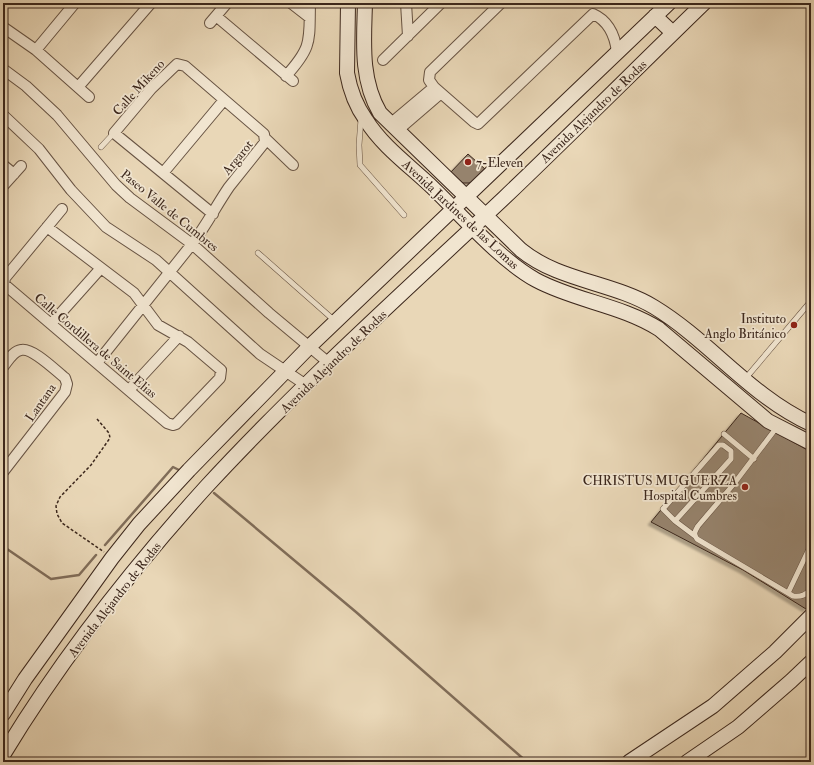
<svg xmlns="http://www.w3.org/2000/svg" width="814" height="765" font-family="'IM FELL Double Pica',serif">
<defs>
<filter id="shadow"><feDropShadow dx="-3" dy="3" stdDeviation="1" flood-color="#0004"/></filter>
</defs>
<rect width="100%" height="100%" fill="#e9d7b7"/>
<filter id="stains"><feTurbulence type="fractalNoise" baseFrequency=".005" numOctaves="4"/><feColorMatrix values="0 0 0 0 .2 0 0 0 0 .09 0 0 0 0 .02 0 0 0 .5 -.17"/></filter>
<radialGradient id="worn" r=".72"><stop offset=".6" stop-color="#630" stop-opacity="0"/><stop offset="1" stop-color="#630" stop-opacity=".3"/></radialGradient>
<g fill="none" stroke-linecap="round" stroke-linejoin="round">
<path stroke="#806d59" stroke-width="2.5" d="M 214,493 L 356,612 L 527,762
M 105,545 L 173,467 L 181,471
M 3,549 L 7,549 L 51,579 L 79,575 L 96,555"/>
</g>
<path fill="#96836d" stroke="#3c271c" filter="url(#shadow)" d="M 468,154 L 485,169 L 471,183 L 463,183 L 450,173 Z
M 741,413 L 811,452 L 811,603 L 806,609 L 743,570 L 651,522 Z"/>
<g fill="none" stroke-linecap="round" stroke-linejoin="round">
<defs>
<path id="lane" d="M 361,119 L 359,145 L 360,165 L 404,215
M 101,147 L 114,133
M 258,253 L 335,321
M 745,379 L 811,301
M 777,427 L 733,485 L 698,526 C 695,531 693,534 697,539 L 793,596 C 802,597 805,595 811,589
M 724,434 L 754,459
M 675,521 L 731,459 L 731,451 L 723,445 L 719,445 L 663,509 L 675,521 L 695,536
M 788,593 L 809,549"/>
<path id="street" d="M 291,3 L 309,17
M 406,3 L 408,36
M 501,3 L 430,72 L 429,80 L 434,87 L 474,122 L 478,124 L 593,14 C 609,21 615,36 617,52
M 216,16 L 293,81
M 210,23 L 227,3
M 3,27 L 36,50 L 89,97
M 36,50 L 75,3
M 383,60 L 441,3
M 3,69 L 26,86 L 57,115 L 116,185 L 130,198 L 192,244 L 269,313 L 329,363
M 286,76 C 313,46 309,41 310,3
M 79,86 L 151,3
M 3,115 L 39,149 L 71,190 L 106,227 L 156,260 L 260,354 L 306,385
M 390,124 L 434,87
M 397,131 L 440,94
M 266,139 L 293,165
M 3,165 L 14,174
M 163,173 L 224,100
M 3,186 L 21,166
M 47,227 L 134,293 L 158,325 L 188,342 L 221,370 L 220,378 L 176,424 L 173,425 L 167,423 L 4,284 L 5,278 L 62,209
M 51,324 L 101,268
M 97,363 L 192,244 C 206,226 216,206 229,187 L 265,142 L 264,134 L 185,66 L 177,64 L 151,89 L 114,133 L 213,214
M 3,367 C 8,361 13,351 21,350 C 32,347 55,370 65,378 L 67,384 L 65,392 L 3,472
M 129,390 L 179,336"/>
<path id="secondary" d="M 348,3 L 347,73 C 350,90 356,106 366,120 C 382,146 410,166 432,187 C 462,216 500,260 536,280 C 575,301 621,305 659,329 L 768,421 L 811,443
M 365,3 C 364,41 360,79 380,113 L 521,250 C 559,281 612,282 654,307 C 710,341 750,396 811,424
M 655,16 L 673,33
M 3,714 L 25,679 L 112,558 L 139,524 L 189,470 L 309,347 L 669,3
M 3,755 C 61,659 131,570 206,487 C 300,385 403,293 504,198 C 571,134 637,68 704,3
M 629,762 L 713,706 L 775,652 L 811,616
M 687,762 L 738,727 L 791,681 L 811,662"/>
</defs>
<use href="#lane" stroke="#675343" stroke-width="6"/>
<use href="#street" stroke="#675343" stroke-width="12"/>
<use href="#secondary" stroke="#3c271c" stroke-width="16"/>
<path stroke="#3c271c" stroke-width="1.5" stroke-dasharray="3 2" stroke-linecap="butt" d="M 97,419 L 109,433 L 110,438 L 91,465 L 60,497 L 56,506 L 57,514 L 62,523 L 104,552"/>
<use href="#lane" stroke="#f1e5d0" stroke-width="5"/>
<use href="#street" stroke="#f1e5d0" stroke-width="10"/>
<use href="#secondary" stroke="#f1e5d0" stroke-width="14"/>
</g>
<g fill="#8f2418" stroke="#f1e5d0" stroke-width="1.5">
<circle cx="468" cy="162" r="4"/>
<circle cx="794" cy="325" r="4"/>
<circle cx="745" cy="487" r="4"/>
</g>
<g text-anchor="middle" stroke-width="3.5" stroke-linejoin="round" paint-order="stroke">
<g font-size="13" fill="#3c271c" stroke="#f1e5d0">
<text transform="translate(138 87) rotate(-48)" y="5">Calle Mikeno</text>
<text transform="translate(593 111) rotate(-44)" y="5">Avenida Alejandro de Rodas</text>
<text transform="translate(237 157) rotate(-51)" y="5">Argarot</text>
<text transform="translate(170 210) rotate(39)" y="5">Paseo Valle de Cumbres</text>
<text transform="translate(461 214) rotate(43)" y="5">Avenida Jardines de las Lomas</text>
<text transform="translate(96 345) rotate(40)" y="5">Calle Cordillera de Saint Elias</text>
<text transform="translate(333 361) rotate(-44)" y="5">Avenida Alejandro de Rodas</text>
<text transform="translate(40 402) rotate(-55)" y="5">Lantana</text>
<text transform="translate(114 599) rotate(-52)" y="5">Avenida Alejandro de Rodas</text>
</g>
<g font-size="13" fill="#3c271c" stroke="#f1e5d0" text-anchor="end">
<text x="476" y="167" text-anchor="start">7-Eleven</text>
<text x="786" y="323">Instituto<tspan x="786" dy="15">Anglo Británico</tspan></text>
<text x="737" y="485">CHRISTUS MUGUERZA<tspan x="737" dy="15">Hospital Cumbres</tspan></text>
</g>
</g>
<rect width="814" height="765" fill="none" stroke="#e9d7b7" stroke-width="16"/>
<rect x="4" y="4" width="806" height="757" fill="none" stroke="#3c271c" stroke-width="2"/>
<rect x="8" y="8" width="798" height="749" fill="none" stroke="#3c271c"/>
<rect width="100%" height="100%" filter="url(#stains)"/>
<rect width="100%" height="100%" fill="url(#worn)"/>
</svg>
